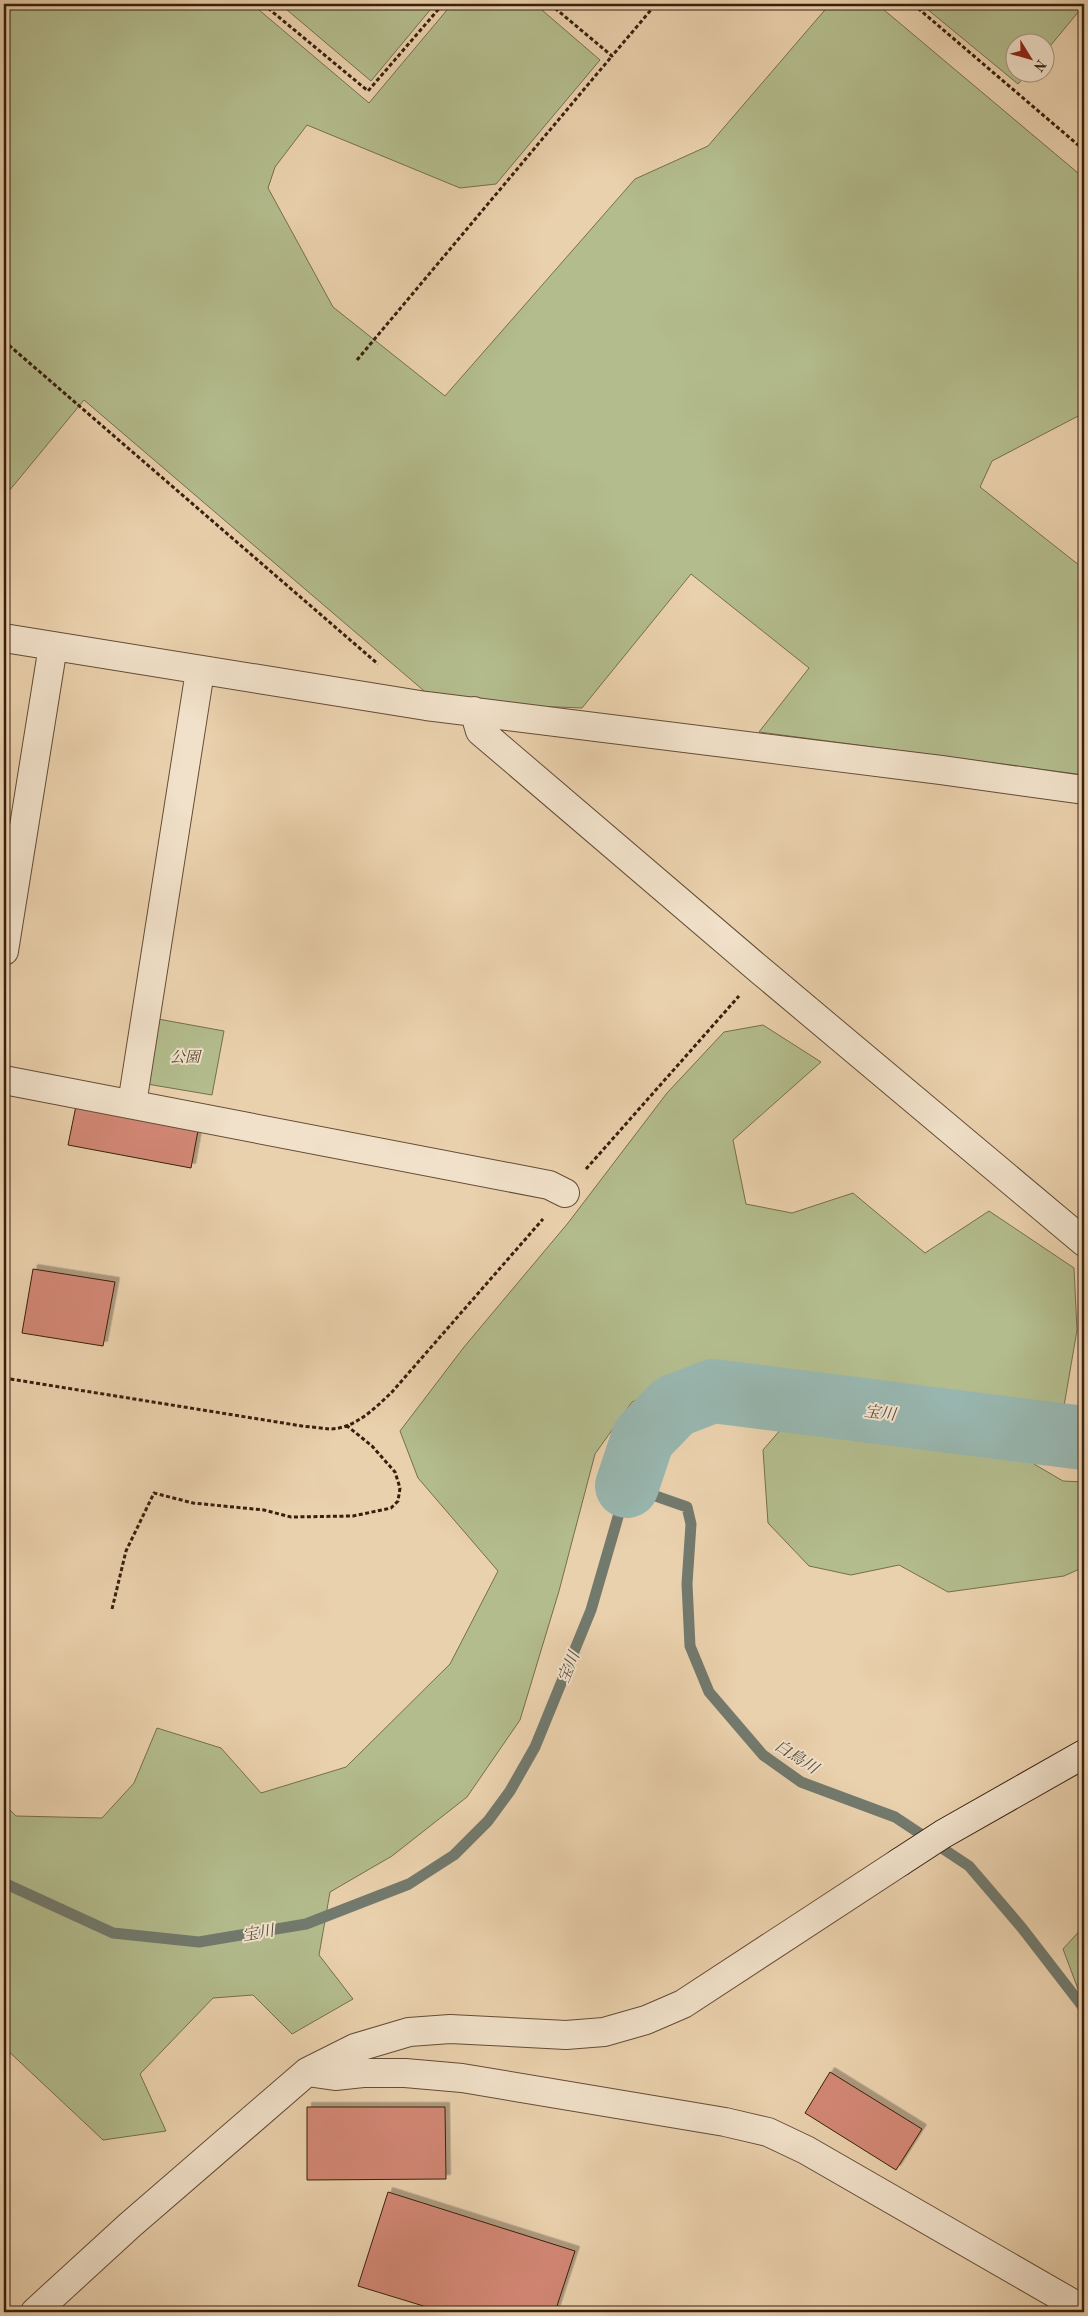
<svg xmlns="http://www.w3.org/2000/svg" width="1088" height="2316" font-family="'Old Standard TT','Noto Serif JP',serif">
<defs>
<filter id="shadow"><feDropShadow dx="4.5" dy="-4.5" stdDeviation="0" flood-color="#0004"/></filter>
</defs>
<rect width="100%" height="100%" fill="#ead1ad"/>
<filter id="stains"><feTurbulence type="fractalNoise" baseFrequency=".004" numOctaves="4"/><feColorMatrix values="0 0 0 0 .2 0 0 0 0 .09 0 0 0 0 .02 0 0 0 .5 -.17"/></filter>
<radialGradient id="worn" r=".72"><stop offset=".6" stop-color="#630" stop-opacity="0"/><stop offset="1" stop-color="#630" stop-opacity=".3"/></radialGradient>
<path fill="#b3bc8d" stroke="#766e4d" d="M 4,4 L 18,5 L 28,4 L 252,4 L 369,103 L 452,4 L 535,4 L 600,60 L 496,184 L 460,188 L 307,125 L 275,167 L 268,188 L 333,307 L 445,396 L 635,179 L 708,146 L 830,4 L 877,4 L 1084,178 L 1084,413 L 992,461 L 980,487 L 1084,569 L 1084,775 L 759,732 L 809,668 L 691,574 L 582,708 L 437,702 L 84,400 L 4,497 Z
M 280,4 L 435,4 L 371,81 Z
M 921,4 L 1084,4 L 1084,5 L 1046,51 L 1046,42 L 1016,42 L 1016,72 L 1028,73 L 1018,84 Z
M 158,1019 L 224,1031 L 212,1095 L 147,1084 Z
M 763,1025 L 821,1062 L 733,1140 L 746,1204 L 792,1213 L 853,1193 L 925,1253 L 989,1211 L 1074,1268 L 1077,1330 L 1064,1406 L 1034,1464 L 1063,1481 L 1084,1482 L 1084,1567 L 1064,1576 L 948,1592 L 899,1565 L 851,1575 L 809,1566 L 768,1523 L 763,1450 L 788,1421 L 778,1374 L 712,1370 L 632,1402 L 595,1454 L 559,1591 L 520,1720 L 467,1797 L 392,1856 L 330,1892 L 319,1955 L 353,1999 L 292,2034 L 253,1995 L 213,1998 L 140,2074 L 166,2131 L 103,2140 L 4,2047 L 4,1804 L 16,1816 L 102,1818 L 134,1783 L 157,1728 L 221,1748 L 261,1793 L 346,1767 L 450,1664 L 498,1571 L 418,1478 L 400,1431 L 464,1347 L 568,1223 L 667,1093 L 724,1032 Z
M 1084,1926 L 1084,2005 L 1063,1949 Z"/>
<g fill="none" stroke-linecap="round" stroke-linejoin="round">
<path stroke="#727a6e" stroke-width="11" d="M 4,1883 L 113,1933 L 199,1942 L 306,1924 L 409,1884 L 454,1855 L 488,1821 L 510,1791 L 535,1747 L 591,1610 L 627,1486 L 687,1507 L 691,1524 L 687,1584 L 690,1646 L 709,1692 L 763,1755 L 801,1782 L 895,1817 L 969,1866 L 1022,1928 L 1083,2007 L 1084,2013"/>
<path stroke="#98b6af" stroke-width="64" d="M 627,1486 L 643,1438 L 674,1406 L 713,1391 L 1084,1438"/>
</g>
<path fill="#d38876" stroke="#381f0d" filter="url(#shadow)" d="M 78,1096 L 200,1120 L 191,1168 L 68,1145 Z
M 33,1269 L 115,1282 L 103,1346 L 22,1333 Z
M 830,2072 L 922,2129 L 896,2170 L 805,2113 Z
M 307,2107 L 445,2107 L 446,2179 L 307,2180 Z
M 388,2192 L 575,2251 L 555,2312 L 443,2312 L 358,2286 Z"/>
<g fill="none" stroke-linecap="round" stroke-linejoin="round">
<defs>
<path id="street" d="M 4,638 L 426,706 L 941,770 L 1084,790
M 474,711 L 480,731 L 761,971 L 1084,1242
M 4,951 L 53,646
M 4,1080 L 549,1185 L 565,1193
M 132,1104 L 200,671
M 307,2072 L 335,2076 L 363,2073 L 405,2073 L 462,2078 L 725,2122 L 768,2132 L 806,2150 L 1084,2310
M 35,2312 L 130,2225 L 307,2072 L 355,2048 L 409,2032 L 450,2029 L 566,2035 L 604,2032 L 646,2020 L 683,2004 L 900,1862"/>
<path id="secondary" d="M 900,1862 L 943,1834 L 1084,1754"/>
</defs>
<use href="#street" stroke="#644c35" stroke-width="30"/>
<use href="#secondary" stroke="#381f0d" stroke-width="30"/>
<path stroke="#381f0d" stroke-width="3" stroke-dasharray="4 2.5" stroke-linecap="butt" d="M 263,4 L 368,91 L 443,4
M 550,4 L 612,56 L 656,4
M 913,4 L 1084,150
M 4,341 L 378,664
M 357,360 L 612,56
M 586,1169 L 739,996
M 4,1378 L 302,1426 C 311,1427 321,1428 329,1429 C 355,1429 375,1408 392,1392 L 543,1219
M 112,1609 L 126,1551 L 154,1493 L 193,1503 L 264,1510 L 291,1517 L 353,1516 L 391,1508 L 398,1501 L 400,1488 L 395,1472 L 372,1446 L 346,1425"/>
<use href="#street" stroke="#f1e1ca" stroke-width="28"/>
<use href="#secondary" stroke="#f1e1ca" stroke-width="28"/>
</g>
<g text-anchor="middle" stroke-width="4" stroke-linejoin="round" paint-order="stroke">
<g font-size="15" font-style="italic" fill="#57462d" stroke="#f1e1ca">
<text x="185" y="1062">公園</text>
</g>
<g font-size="16" font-style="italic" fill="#554c3e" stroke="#f1e1ca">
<text transform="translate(880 1412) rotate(7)" y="6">宝川</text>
<text transform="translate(568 1667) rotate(-68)" y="6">宝川</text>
<text transform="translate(797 1756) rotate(33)" y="6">白鳥川</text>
<text transform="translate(258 1932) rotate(-10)" y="6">宝川</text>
</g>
</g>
<rect width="1088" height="2316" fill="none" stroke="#ead1ad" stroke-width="20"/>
<rect x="5" y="5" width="1078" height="2306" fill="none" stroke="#381f0d" stroke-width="2.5"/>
<rect x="10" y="10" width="1068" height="2296" fill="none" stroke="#381f0d"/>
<g transform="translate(1030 58) rotate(127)"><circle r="24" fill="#f1e1ca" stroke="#a7937e"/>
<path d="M0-4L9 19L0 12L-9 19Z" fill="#8f2418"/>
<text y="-8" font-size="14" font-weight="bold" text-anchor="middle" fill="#381f0d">N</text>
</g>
<rect width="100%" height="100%" filter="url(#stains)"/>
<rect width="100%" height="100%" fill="url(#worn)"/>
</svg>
